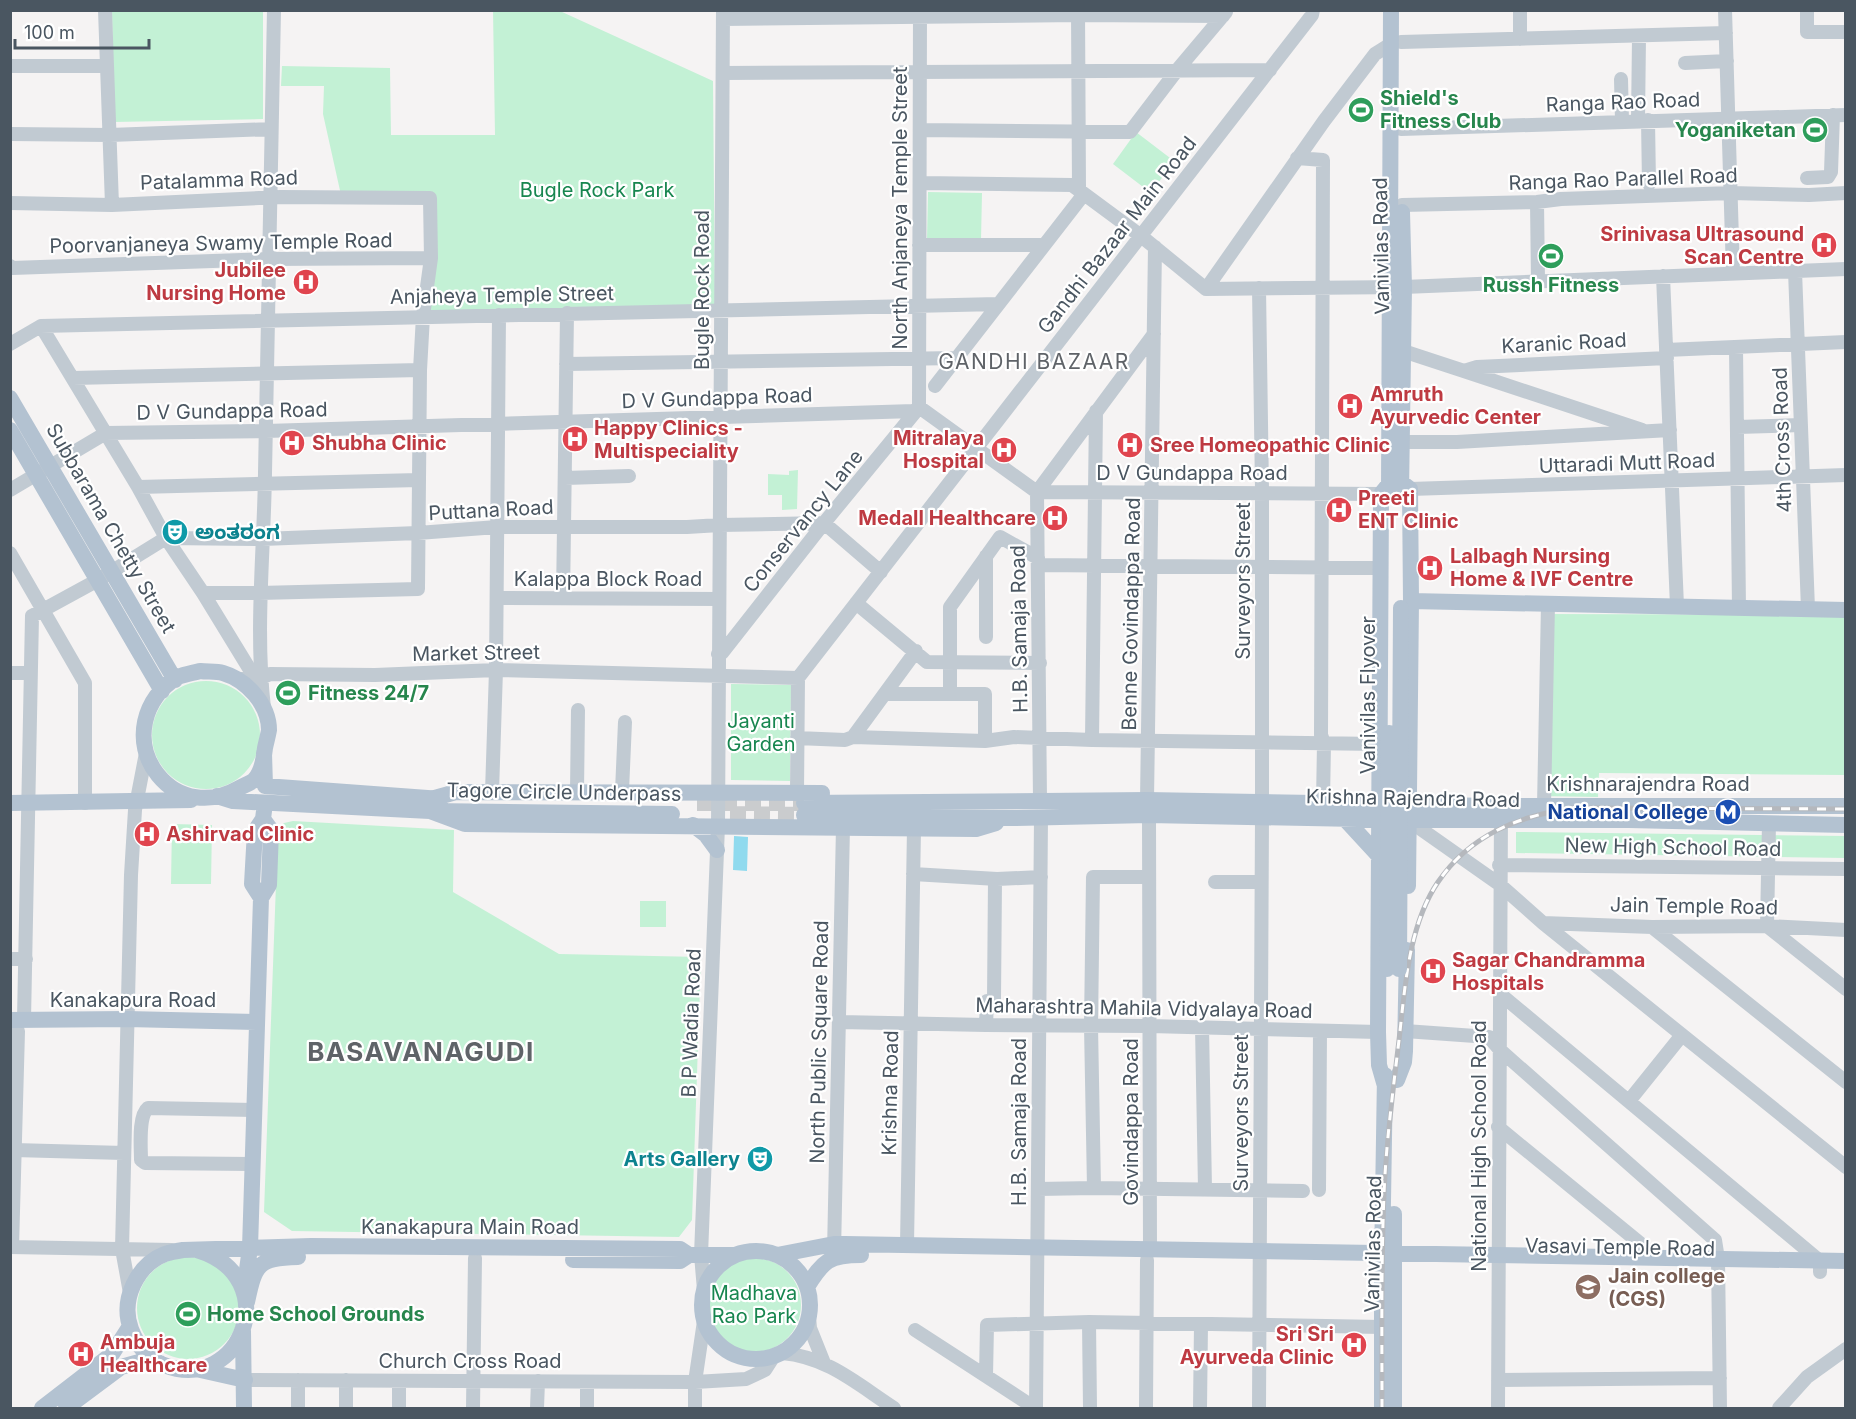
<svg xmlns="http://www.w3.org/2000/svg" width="1856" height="1419" font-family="Inter,'Noto Sans Kannada',sans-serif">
<rect width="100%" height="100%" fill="#f5f3f3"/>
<path fill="#c3f1d5" d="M 493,10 L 560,11 L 713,81 L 715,306 L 427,311 L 432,195 L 341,195 L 323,114 L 324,86 L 281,86 L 282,66 L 390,68 L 391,135 L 495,135 Z
M 112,11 L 263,11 L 263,119 L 114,122 Z
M 1136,132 L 1174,161 L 1151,193 L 1113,164 Z
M 928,192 L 982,193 L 981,240 L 927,239 Z
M 798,470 L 797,509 L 782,510 L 782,495 L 768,495 L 768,474 L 789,475 L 789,471 Z
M 1542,614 L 1845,615 L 1845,775 L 1599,773 L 1598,797 L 1540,796 Z
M152 735a54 54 0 1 1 108 0a54 54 0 1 1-108 0Z
M 731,684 L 791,685 L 790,781 L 731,780 Z
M 293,821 L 454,830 L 453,892 L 559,954 L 701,957 L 692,1220 L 679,1237 L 292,1231 L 264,1212 L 278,829 L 284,823 Z
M 172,824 L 212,825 L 211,884 L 171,884 Z
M 1516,832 L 1845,836 L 1845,858 L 1516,853 Z
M 640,901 L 666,901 L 666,927 L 640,927 Z
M137 1308a51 51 0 1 1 102 0a51 51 0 1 1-102 0Z
M707 1305a47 47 0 1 1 94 0a47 47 0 1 1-94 0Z"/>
<path fill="#90daee" d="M 734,836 L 748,837 L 747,871 L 733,870 Z"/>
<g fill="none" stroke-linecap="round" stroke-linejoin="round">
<path stroke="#caccce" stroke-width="16" stroke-dasharray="16 8" stroke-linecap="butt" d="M 697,803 L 804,803
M 730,814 L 804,815"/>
<path stroke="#c1cad2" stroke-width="14" d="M 105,10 L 112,205
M 1078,10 L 1079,190
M 1520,10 L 1520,39
M 1725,10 L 1733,273
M 1807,10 L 1807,32 L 1846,32
M 723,19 L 1078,15 L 1223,16
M 1401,42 L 1726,33
M 1685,63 L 1727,61
M 10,66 L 107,66
M 723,73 L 1270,70
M 1621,79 L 1622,121
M 1638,120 L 1639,37
M 1648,120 L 1649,184
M 1401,129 L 1846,115
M 920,130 L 1130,132 L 1178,69 L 1226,12
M 10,134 L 110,135 L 271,129
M 1297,158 L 1323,160 L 1321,735 L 1324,743 L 1323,802
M 1807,178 L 1828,177 L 1831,172 L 1833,115
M 920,183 L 1072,185 L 1141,236 L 1206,289 L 1404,287 L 1846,269
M 1537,202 L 1538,280
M 10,203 L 112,205 L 280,197 L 430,198 L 431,258 L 423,316 L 420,370 L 418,589 L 259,593 L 203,593
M 1402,205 L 1537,202 L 1561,199 L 1731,193 L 1809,195 L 1846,193
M 919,245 L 1044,245
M 10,266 L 12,268 L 269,259 L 431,258
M 1795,271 L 1808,609
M 1663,276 L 1677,606
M 1259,288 L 1262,490 L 1262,802
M 1206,289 L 1324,121 L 1375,54 L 1391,44
M 41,326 L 138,487 L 166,538 L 203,593 L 255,678
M 10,344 L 41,326 L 998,304
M 1736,347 L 1739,608
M 1666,350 L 1846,342
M 1403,351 L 1464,371 L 1477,367 L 1667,358
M 566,364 L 957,358
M 1464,371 L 1642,430
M 73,378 L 420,370
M 935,386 L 1084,194
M 919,407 L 1037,492 L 1381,494
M 919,407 L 920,10
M 1737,427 L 1801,425
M 1402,442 L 1457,442 L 1670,430
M 565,478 L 629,476
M 138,487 L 419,480
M 1410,489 L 1846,475
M 10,490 L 106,433 L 266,431 L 914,411 L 919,407
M 1037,492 L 1040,801
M 1037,492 L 1154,334
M 10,553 L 85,683 L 85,803
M 986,556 L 986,637
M 1038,565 L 1381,568
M 497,598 L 719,599
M 563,598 L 567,313
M 856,603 L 927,662 L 1040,663
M 718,654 L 722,653 L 824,523 L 916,411
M 10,673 L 30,673
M 798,678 L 1312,15 L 1313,10
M 236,679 L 261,678 L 270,674 L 375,675 L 496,670 L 798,678
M 885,694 L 985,694 L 985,741
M 950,694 L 950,607 L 1000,537 L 1038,558
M 264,708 C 255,629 264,552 265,473 C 267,319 270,165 274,10
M 853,737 L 916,651
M 797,738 L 845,740 L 853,737 L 985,741 L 1014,737 L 1092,740 L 1379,744
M 1092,740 L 1096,411
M 622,791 L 625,722
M 492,792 L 496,670 L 499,315
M 577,792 L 578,710
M 797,792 L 798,678
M 1147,800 L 1155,247
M 1544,806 L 1548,604
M 1149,815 L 1150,1250
M 1408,820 L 1499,884 L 1543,923 L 1846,1167
M 1769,823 L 1767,926 L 1846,989
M 1499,865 L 1846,869
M 913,874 L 997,879 L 1041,877
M 1215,882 L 1261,882
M 1543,923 L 1652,927 L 1767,926 L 1846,930
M 1652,927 L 1846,1082
M 10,959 L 26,959
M 1499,993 L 1820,1261 L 1820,1272
M 994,1000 L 995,879
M 24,1020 L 32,616 L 98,580 L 166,538 L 262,539 L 418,533 L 497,527 L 687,527 L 720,525 L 824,523 L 881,572
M 840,1022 L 986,1025 L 1150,1026 L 1378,1032
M 986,1025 L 987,1001
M 1202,1027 L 1205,1189
M 1405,1031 L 1489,1037 L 1500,1050 L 1715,1240 L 1718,1259 L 1720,1408
M 1629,1101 L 1682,1035
M 1498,1127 L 1658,1258
M 14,1150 L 124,1153
M 252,1164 L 145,1163 L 141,1160 C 141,1147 138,1116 148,1108 L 254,1110
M 1094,1188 L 1091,1026 L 1093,877 L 1149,877
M 1038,1189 L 1094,1188 L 1303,1191
M 1319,1190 L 1320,1031
M 907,1245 L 914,828
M 10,1247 L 172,1250
M 12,1247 L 18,1031
M 834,1252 L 843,827
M 704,1290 L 701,1255 L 718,826 L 723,10
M 130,1293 L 122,1249 L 131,875 L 135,810 L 146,753
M 809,1317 L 810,1328 L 824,1363
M 1089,1322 L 1090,1408
M 915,1330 L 1035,1408
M 782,1353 C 828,1357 857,1384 894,1408
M 986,1376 L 987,1325 L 1089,1322 L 1382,1327
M 245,1380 L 695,1382 L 746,1379 L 765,1370 L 774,1356
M 298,1380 L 298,1408
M 1498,1380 L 1720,1378
M 399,1381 L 399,1408
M 346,1408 L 346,1380
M 473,1408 L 475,1258
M 537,1408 L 538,1381
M 587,1408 L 587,1382
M 695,1408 L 695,1382 L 704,1321
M 1036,1408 L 1041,817
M 1146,1408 L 1147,1260
M 1200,1408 L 1201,1324
M 1259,1408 L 1262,817
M 1498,1408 L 1501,811
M 1779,1408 L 1807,1377 L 1846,1349"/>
<path stroke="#b3c2d1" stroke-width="16" d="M 10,398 L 175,680
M 10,430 L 162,691
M 1401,482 L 1410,489 L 1411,601 L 1408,886
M 1389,493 L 1391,10
M 1401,493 L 1404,287 L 1402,212
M 1411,601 L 1846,610
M 200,671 C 208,672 216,671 223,673 C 247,680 269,705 269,730 C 268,736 266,743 265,748 C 264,758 262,771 255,779 C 252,783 244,785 239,788 C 211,804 179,801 158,775 C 132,743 143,697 178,677 C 185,674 193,673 200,671 Z
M 264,753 L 265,786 L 441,799
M 217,796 L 233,801 L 430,811 L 672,814
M 431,799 L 456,792 L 822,793
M 10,803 L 191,800
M 804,803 L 1147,800 L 1494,806 L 1846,806
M 430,811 L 465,824 L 976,829 L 996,823
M 804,815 L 1015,818 L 1149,815 L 1408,820 L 1629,820 L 1846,825
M 1344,818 L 1379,856
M 693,825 L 706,835 L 717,850
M 261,898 L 252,884 L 255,831 L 263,819 L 264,811
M 10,1020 L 127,1019 L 256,1022
M 1397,1080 L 1404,1062 L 1405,1051 L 1407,950
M 1385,1086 L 1379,1065 L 1378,1032 L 1381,494 L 1389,484
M 1394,1214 L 1394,1408
M 197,1250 C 286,1277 241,1395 164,1365 C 148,1359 137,1345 131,1329 C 120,1300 137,1265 165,1254 C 171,1252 177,1251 183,1250 L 311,1246 L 680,1249 L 689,1255
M702 1305a54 54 0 1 1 108 0a54 54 0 1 1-108 0Z
M 777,1255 L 834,1244 L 845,1244 L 1846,1261
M 573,1260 L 680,1261 L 689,1255 L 735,1255
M 245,1284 L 250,1248 L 261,898 L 269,885 L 271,830 L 263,819
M 807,1287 C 823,1261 829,1255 861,1255
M 247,1302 C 255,1264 258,1258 298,1257
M 243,1331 L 244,1408
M 196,1369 L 245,1380
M 42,1408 L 112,1354 L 130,1326
M 66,1408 L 121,1367 L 139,1362 L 160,1363
M 1382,1408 L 1382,1264 L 1385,1075"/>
<defs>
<path id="rail" d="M 1382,1408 C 1382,1337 1381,1266 1384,1194 C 1386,1143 1393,1091 1399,1040 C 1405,989 1408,926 1438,882 C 1470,835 1518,816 1573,808 L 1846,809"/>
</defs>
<use href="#rail" stroke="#b5b8bd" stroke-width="5"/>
<use href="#rail" stroke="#fff" stroke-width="3" stroke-dasharray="9" stroke-linecap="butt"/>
<path stroke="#b3c2d1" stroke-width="16" d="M 1387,969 L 1389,733
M 1399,969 L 1401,608"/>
</g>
<defs>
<symbol id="stadium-disc" viewBox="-11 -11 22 22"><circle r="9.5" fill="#2e9e5b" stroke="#fff"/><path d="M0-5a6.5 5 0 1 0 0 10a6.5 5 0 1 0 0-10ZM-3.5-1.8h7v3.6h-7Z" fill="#fff"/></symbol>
<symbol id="hospital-disc" viewBox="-11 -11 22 22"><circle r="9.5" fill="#e0444e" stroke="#fff"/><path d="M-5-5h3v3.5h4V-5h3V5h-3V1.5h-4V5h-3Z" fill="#fff"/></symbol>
<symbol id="theatre-disc" viewBox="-11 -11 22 22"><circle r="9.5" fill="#0f9aa8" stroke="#fff"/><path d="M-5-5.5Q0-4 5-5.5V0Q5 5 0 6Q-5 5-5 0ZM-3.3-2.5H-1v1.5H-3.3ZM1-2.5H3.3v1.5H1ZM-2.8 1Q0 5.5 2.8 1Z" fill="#fff"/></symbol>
<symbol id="metro-disc" viewBox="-11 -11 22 22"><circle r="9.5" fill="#1a4fb4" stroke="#fff"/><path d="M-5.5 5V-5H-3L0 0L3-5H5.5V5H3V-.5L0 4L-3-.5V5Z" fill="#fff"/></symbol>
<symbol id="university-disc" viewBox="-11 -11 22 22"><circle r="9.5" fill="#8d6e63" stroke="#fff"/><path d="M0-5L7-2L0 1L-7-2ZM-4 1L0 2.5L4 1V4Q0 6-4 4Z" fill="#fff"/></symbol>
</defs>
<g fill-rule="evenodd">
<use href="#stadium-disc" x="1346" y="95" width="30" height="30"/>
<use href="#stadium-disc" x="1800" y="115" width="30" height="30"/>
<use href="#hospital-disc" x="1809" y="230" width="30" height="30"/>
<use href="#stadium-disc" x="1536" y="241" width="30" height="30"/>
<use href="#hospital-disc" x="291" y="267" width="30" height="30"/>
<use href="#hospital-disc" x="1335" y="391" width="30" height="30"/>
<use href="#hospital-disc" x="560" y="424" width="30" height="30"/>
<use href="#hospital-disc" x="277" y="428" width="30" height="30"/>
<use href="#hospital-disc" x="1115" y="430" width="30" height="30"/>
<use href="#hospital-disc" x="989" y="435" width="30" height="30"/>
<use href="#hospital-disc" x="1324" y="495" width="30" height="30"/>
<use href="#hospital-disc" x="1040" y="503" width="30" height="30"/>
<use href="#theatre-disc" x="160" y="517" width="30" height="30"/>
<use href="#hospital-disc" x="1415" y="553" width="30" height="30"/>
<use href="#stadium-disc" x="273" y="678" width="30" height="30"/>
<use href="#metro-disc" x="1713" y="797" width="30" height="30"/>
<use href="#hospital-disc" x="132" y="819" width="30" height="30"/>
<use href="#hospital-disc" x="1418" y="956" width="30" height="30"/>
<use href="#theatre-disc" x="745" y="1144" width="30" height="30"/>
<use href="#university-disc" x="1573" y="1272" width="30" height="30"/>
<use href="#stadium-disc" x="173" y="1299" width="30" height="30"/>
<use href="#hospital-disc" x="1339" y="1330" width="30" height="30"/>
<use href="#hospital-disc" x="66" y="1339" width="30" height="30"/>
</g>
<g text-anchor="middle" stroke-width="4.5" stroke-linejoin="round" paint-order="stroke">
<g font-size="20" font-weight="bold" fill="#27864d" stroke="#fff" text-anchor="start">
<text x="1380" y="105">Shield's<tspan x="1380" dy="23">Fitness Club</tspan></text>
<text x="1796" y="137" text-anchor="end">Yoganiketan</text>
<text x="1551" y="292" text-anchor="middle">Russh Fitness</text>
<text x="308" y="700">Fitness 24/7</text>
<text x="207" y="1321">Home School Grounds</text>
</g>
<g font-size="20" fill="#4a5661" stroke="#fff">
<text transform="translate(1623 102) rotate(-2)" y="7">Ranga Rao Road</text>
<text transform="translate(1623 179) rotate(-2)" y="7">Ranga Rao Parallel Road</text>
<text transform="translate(219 180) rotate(-2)" y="7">Patalamma Road</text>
<text transform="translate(900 208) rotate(-90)" y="7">North Anjaneya Temple Street</text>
<text transform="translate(1117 235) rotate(-52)" y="7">Gandhi Bazaar Main Road</text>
<text transform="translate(221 243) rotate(-1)" y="7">Poorvanjaneya Swamy Temple Road</text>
<text transform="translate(1381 246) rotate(-91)" y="7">Vanivilas Road</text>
<text transform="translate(702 290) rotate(-90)" y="7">Bugle Rock Road</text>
<text transform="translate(502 295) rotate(-1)" y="7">Anjaheya Temple Street</text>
<text transform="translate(1564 343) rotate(-3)" y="7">Karanic Road</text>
<text transform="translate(717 398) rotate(-2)" y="7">D V Gundappa Road</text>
<text transform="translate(232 411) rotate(-1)" y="7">D V Gundappa Road</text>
<text transform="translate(1782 440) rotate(-92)" y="7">4th Cross Road</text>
<text transform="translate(1627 463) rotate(-2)" y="7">Uttaradi Mutt Road</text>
<text x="1192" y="480">D V Gundappa Road</text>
<text transform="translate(491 510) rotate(-3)" y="7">Puttana Road</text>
<text transform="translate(803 521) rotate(-51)" y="7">Conservancy Lane</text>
<text transform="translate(111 528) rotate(60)" y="7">Subbarama Chetty Street</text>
<text x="608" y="586">Kalappa Block Road</text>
<text transform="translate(1243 581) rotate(-90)" y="7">Surveyors Street</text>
<text transform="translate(1131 614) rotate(-89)" y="7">Benne Govindappa Road</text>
<text transform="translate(1019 629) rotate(-91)" y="7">H.B. Samaja Road</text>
<text transform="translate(476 653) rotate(-1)" y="7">Market Street</text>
<text transform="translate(1368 695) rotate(-90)" y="7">Vanivilas Flyover</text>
<text x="1648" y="791">Krishnarajendra Road</text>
<text transform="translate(564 792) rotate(1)" y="7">Tagore Circle Underpass</text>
<text transform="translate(1413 798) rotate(1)" y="7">Krishna Rajendra Road</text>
<text transform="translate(1673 847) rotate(1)" y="7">New High School Road</text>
<text transform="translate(1694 906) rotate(1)" y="7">Jain Temple Road</text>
<text x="133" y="1007">Kanakapura Road</text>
<text transform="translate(1144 1008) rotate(1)" y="7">Maharashtra Mahila Vidyalaya Road</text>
<text transform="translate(691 1023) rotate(-88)" y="7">B P Wadia Road</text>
<text transform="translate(819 1042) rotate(-89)" y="7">North Public Square Road</text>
<text transform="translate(890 1093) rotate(-89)" y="7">Krishna Road</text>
<text transform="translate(1241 1113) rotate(-90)" y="7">Surveyors Street</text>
<text transform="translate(1019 1122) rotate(-90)" y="7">H.B. Samaja Road</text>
<text transform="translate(1131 1122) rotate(-90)" y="7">Govindappa Road</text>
<text transform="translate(1479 1146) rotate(-90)" y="7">National High School Road</text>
<text x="470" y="1234">Kanakapura Main Road</text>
<text transform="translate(1373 1244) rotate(-89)" y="7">Vanivilas Road</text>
<text transform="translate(1620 1247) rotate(1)" y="7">Vasavi Temple Road</text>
<text x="470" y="1368">Church Cross Road</text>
</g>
<g font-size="20" fill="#17864f" stroke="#fff">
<text x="597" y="197">Bugle Rock Park</text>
<text x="761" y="728">Jayanti<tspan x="761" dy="23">Garden</tspan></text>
<text x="754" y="1300">Madhava<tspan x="754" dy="23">Rao Park</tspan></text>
</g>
<g font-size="20" font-weight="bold" fill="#be3a42" stroke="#fff" text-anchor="start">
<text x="1804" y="241" text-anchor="end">Srinivasa Ultrasound<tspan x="1804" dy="23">Scan Centre</tspan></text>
<text x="286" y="277" text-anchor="end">Jubilee<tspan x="286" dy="23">Nursing Home</tspan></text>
<text x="1370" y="401">Amruth<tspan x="1370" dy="23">Ayurvedic Center</tspan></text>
<text x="594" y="435">Happy Clinics -<tspan x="594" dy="23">Multispeciality</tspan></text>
<text x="984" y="445" text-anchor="end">Mitralaya<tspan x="984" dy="23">Hospital</tspan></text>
<text x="312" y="450">Shubha Clinic</text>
<text x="1150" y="452">Sree Homeopathic Clinic</text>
<text x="1358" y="505">Preeti<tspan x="1358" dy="23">ENT Clinic</tspan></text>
<text x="1036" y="525" text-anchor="end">Medall Healthcare</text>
<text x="1450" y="563">Lalbagh Nursing<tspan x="1450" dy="23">Home &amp; IVF Centre</tspan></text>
<text x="166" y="841">Ashirvad Clinic</text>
<text x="1452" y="967">Sagar Chandramma<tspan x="1452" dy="23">Hospitals</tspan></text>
<text x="1334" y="1341" text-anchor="end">Sri Sri<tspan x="1334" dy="23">Ayurveda Clinic</tspan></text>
<text x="100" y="1349">Ambuja<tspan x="100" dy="23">Healthcare</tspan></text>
</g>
<g font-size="20" font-weight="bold" fill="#0d838f" stroke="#fff" text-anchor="start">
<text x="195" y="539">ಅಂತರಂಗ</text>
<text x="740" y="1166" text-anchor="end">Arts Gallery</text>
</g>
<g font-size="20" font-weight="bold" fill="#164399" stroke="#fff" text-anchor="end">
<text x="1708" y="819">National College</text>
</g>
<g font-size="20" font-weight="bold" fill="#785e54" stroke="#fff" text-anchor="start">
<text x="1608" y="1283">Jain college<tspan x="1608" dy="23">(CGS)</tspan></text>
</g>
<g font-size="21" letter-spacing="1.5" fill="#5f6368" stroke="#fff">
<text x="1034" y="369">GANDHI BAZAAR</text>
</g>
<g font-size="26" font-weight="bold" letter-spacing="1.5" fill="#5f6368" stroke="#fff">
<text x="421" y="1061">BASAVANAGUDI</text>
</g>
</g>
<rect width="1856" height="1419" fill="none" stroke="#4a5661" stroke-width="24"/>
<path d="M15 39v9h134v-9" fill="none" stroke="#4a5661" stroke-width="3"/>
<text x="24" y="39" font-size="18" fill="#4a5661" stroke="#ffffff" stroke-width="4.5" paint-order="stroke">100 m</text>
</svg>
